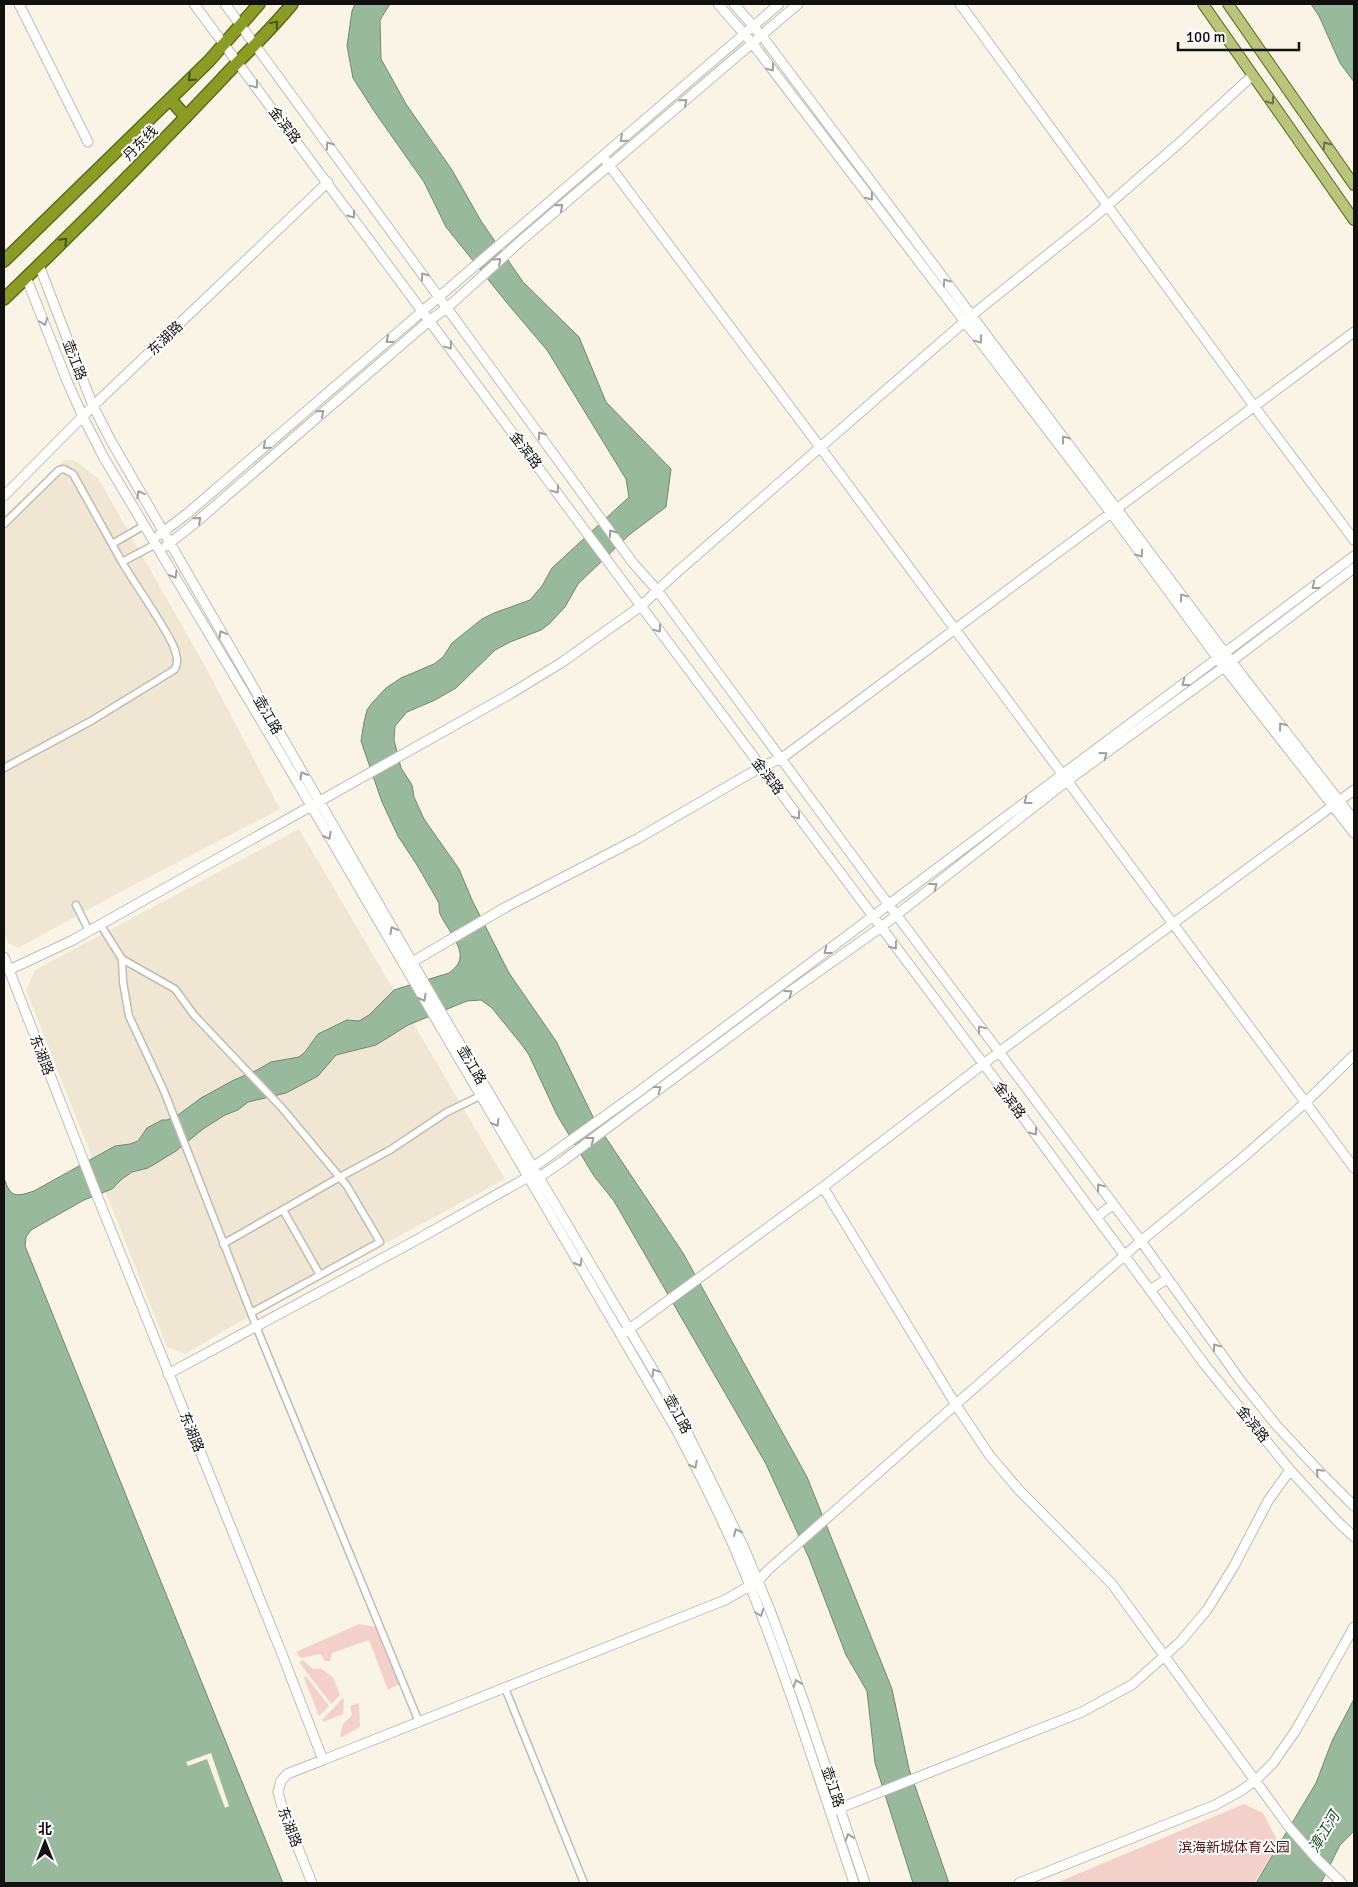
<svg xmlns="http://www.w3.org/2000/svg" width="1358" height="1887" font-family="Signika,'Noto Sans SC',sans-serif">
<rect width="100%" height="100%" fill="#faf4e7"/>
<path fill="#efe7d3" d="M 65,460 L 72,460 L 78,463 L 98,478 L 205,666 L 280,809 L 126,889 L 18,948 L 8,943 L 4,931 L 4,516 Z
M 299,829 L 505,1179 L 230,1327 L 186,1354 L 167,1347 L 26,990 L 35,970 Z"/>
<path fill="#f4d0cb" d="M 359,1624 L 376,1627 L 399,1684 L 388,1690 L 369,1640 L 332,1653 L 330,1661 L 325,1661 L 320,1654 L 301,1658 L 296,1652 Z
M 303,1660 L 313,1669 L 320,1668 L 333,1677 L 340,1695 L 331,1704 L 299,1662 Z
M 306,1676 L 329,1706 L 319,1716 L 304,1678 Z
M 343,1698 L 344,1700 L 343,1714 L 323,1722 L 322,1720 Z
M 359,1703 L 360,1727 L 342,1737 L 340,1736 L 343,1724 L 352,1715 L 350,1706 Z
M 1244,1804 L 1263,1813 L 1279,1844 L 1254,1883 L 1056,1883 Z"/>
<path fill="#99b99d" stroke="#718772" d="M 355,4 L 390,4 L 380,20 L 381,59 L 406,104 L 452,170 L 481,221 L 523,282 L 579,337 L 606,402 L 671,469 L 666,507 L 629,535 L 578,584 L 565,607 L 549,624 L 541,630 L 510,642 L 495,650 L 456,688 L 435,700 L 407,712 L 395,726 L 394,740 L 401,768 L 412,785 L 414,797 L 424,819 L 459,869 L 472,900 L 509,973 L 556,1041 L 596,1123 L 683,1253 L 807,1477 L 892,1689 L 909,1769 L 949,1883 L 913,1883 L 875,1763 L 867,1691 L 846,1655 L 809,1558 L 766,1464 L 614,1201 L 594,1176 L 557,1115 L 529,1055 L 522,1045 L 492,1008 L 481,1000 L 467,1001 L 408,1025 L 376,1045 L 336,1055 L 318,1076 L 286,1093 L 248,1102 L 238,1110 L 225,1115 L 203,1129 L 176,1151 L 148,1168 L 132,1172 L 122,1179 L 112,1189 L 84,1200 L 31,1230 L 26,1237 L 25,1246 L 283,1883 L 4,1883 L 4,1178 C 11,1198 15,1197 34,1191 L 115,1146 L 130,1144 L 138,1141 L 147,1128 L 162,1120 L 167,1120 L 178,1115 L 201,1098 L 232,1081 L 257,1070 L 271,1062 L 299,1057 L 305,1052 L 318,1034 L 347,1020 L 359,1021 L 369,1015 L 394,990 L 449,973 C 454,969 460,964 460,957 C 462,946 445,925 440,914 C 439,911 439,906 439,903 L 417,865 L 398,836 L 382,802 L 361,741 L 364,722 L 367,710 L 372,703 L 386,688 L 401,678 L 434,664 L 443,657 L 452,643 L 482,619 L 494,613 L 530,600 L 542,586 L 552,568 L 629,497 L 626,479 L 547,350 L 507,303 L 446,227 L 424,182 L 374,111 L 353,78 L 347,46 L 352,11 Z
M 1311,4 L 1354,4 L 1354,82 L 1340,63 L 1319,16 Z
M 1354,1699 L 1354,1831 L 1340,1845 L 1321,1883 L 1256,1883 L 1316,1783 L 1332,1741 Z"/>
<path fill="#faf4e7" d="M 211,1753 L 229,1806 L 225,1808 L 207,1759 L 188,1766 L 186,1762 Z"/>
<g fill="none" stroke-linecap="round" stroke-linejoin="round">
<defs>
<path id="street" d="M 4,524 L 59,470 L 64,469 L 73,474 L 112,544
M 145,525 L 112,544 L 122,562 L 156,544
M 4,768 L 91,721 L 174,670 C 180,663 176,652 173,645 C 159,617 138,589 122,562
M 76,905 L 89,931
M 100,924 L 122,959 L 123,982 L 129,1016 L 164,1091 L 260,1336 L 419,1722
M 122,959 L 175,989 L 194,1015 L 282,1108 L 347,1186 L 380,1242 L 251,1313
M 283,1210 L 320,1275
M 223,1244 L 340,1177 L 390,1150 L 447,1112 L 480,1096
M 505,1688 L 584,1883"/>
<path id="secondary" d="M 19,4 L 88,142
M 194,4 L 641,606 L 997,1082 L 1205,1365 L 1290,1470 L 1337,1521 L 1354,1537
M 225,4 L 633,563 L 657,590 L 874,885 L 1141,1241 L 1240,1380 L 1277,1426 L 1320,1472 L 1354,1506
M 718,4 L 752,43 L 1111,513 L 1224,667 L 1354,833
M 734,4 L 762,36 L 1231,661 L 1354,820
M 960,4 L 1254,406 L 1354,540
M 603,157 L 820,447 L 1354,1168
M 39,265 L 93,406 L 111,441 L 444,1017 L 661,1383 L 689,1436 L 744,1548 L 770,1610 L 804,1702 L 865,1883
M 26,277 L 67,381 L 83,417 L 104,458 L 272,739 L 677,1431 C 698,1471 719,1512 737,1554 C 782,1661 817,1773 854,1883
M 4,496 L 93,406 L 328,182
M 159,535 L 188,513 L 779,4
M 166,546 L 194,524 L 430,320 L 447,308 L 523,239 L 798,4
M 4,957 L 98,1198 L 280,1649 L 323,1760 L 287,1774 L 281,1781 L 278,1792 L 283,1810 L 312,1883
M 407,965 L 506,907 L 637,839 L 761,767 L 782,758 L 1354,332
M 9,970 L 73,940 L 510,694 L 561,663 L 641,606 L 676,573 L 971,316 L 1093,218 L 1177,145 L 1253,75
M 528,1171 L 637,1093 L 1354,556
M 535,1180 L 563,1161 L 788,993 L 880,928 L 1067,781 L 1224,667 L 1354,568
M 823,1187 L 956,1405 L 990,1456 L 1019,1490 L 1112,1584 L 1289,1827 L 1317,1859 L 1342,1883
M 1097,1217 L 1113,1204
M 1150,1290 L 1167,1279
M 624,1333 L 823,1187 L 999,1052 L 1354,790
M 168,1374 L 420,1238 L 528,1177
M 323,1760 L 725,1600 L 758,1581 L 768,1570 L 1141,1241 L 1240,1160 L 1305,1103 L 1354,1055
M 835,1810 L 1082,1712 L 1133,1684 L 1180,1642 L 1207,1610 L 1234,1566 L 1268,1501 L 1290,1470
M 1019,1883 L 1215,1805 L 1239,1792 L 1256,1780 L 1273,1763 L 1296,1730 L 1354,1627"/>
<path id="primary" d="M 1203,4 L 1354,220
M 1228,4 L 1354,185"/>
<path id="highway" d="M 170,99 L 186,117
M 4,261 L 209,61 L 259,4
M 4,299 C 78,228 150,155 220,81 C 244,55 270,31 292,4"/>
</defs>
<use href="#street" stroke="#c1bcaf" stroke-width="9"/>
<use href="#secondary" stroke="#c1bcaf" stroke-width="11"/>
<use href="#primary" stroke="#606b1d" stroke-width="12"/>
<use href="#highway" stroke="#606b1d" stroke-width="14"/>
<use href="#street" stroke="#fff" stroke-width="6"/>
<use href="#secondary" stroke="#fff" stroke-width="9"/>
<use href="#primary" stroke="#b9c47d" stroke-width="10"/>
<use href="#highway" stroke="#8a9c26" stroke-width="11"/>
</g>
<defs><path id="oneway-chevron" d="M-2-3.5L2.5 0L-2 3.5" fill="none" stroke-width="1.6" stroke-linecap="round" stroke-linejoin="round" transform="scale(1.25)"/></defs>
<g stroke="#495018">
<use href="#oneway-chevron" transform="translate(275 24) rotate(-50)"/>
<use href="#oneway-chevron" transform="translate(191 78) rotate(136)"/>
<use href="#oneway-chevron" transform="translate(64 241) rotate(-45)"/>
</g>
<g stroke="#a1a09e">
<use href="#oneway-chevron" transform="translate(771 68) rotate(53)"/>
<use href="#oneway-chevron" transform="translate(255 85) rotate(53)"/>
<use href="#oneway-chevron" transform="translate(684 102) rotate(-40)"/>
<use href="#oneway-chevron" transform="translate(623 139) rotate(139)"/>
<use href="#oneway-chevron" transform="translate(329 145) rotate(-126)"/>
<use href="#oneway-chevron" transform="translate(870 197) rotate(52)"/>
<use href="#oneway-chevron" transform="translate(560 207) rotate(-40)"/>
<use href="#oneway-chevron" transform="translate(352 215) rotate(54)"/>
<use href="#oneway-chevron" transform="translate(498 261) rotate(-42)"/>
<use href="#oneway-chevron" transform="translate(424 276) rotate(-126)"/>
<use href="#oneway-chevron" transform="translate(946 282) rotate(-126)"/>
<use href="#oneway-chevron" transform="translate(44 322) rotate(69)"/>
<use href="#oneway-chevron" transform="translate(389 340) rotate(139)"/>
<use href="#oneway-chevron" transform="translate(979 340) rotate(53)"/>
<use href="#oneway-chevron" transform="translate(449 346) rotate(53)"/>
<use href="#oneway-chevron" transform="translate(321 413) rotate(-40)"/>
<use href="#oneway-chevron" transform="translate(541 435) rotate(-126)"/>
<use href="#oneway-chevron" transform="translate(1065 439) rotate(-127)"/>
<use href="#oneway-chevron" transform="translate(266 446) rotate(139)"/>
<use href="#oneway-chevron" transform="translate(556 490) rotate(53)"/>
<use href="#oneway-chevron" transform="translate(140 494) rotate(-119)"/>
<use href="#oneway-chevron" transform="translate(198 520) rotate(-41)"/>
<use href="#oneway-chevron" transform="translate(612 533) rotate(-125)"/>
<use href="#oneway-chevron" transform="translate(1140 554) rotate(54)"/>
<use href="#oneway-chevron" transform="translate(174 575) rotate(60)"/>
<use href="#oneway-chevron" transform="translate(1315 586) rotate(143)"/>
<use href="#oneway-chevron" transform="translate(1183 597) rotate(-127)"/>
<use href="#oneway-chevron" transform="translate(658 629) rotate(53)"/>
<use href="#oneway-chevron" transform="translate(222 634) rotate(-119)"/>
<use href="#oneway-chevron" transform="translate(1185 683) rotate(143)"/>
<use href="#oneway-chevron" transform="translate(1282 726) rotate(-128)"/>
<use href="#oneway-chevron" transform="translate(1104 755) rotate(-36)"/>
<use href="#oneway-chevron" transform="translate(303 775) rotate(-120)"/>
<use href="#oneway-chevron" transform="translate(1027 801) rotate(143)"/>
<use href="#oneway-chevron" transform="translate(797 816) rotate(53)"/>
<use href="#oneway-chevron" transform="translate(328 836) rotate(60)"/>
<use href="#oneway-chevron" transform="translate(934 886) rotate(-38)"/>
<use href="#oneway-chevron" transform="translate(393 930) rotate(-120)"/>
<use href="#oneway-chevron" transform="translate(894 946) rotate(53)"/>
<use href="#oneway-chevron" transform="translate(827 951) rotate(143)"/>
<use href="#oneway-chevron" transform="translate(789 993) rotate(-36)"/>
<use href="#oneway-chevron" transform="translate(423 998) rotate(60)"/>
<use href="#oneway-chevron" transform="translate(981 1029) rotate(-127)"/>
<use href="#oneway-chevron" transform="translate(658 1089) rotate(-36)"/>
<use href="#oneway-chevron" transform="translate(496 1123) rotate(60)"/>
<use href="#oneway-chevron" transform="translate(1034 1132) rotate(54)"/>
<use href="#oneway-chevron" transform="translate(591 1140) rotate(-38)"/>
<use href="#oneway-chevron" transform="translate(1100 1187) rotate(-127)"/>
<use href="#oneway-chevron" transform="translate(579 1263) rotate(60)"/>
<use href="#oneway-chevron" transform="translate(1216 1347) rotate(-126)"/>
<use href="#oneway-chevron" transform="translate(655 1372) rotate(-121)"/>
<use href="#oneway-chevron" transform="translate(694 1465) rotate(62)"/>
<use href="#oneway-chevron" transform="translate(1319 1472) rotate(-134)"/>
<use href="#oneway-chevron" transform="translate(737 1532) rotate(-115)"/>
<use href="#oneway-chevron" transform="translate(760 1613) rotate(69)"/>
<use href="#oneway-chevron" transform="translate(797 1683) rotate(-110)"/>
<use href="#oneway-chevron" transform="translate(849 1837) rotate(-109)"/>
</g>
<g stroke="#6e734b">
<use href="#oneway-chevron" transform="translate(1271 101) rotate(55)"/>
<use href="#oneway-chevron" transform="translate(1326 145) rotate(-125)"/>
</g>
<g text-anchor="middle" stroke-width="4" stroke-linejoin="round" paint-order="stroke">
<g font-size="14" fill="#13110d" stroke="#fff">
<text transform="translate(285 125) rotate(53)" y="5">金滨路</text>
<text transform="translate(140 143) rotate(-45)" y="5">丹东线</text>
<text transform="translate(165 338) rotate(-44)" y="5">东湖路</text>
<text transform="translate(75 360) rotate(69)" y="5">壶江路</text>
<text transform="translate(526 450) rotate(53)" y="5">金滨路</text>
<text transform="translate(268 715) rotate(60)" y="5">壶江路</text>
<text transform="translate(768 776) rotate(53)" y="5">金滨路</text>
<text transform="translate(42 1055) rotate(69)" y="5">东湖路</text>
<text transform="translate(472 1065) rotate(59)" y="5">壶江路</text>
<text transform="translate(1010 1100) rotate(53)" y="5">金滨路</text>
<text transform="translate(678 1414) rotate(62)" y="5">壶江路</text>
<text transform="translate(1253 1424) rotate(51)" y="5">金滨路</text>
<text transform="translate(192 1432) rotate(68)" y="5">东湖路</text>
<text transform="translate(833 1787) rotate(71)" y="5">壶江路</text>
<text transform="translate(290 1827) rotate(69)" y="5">东湖路</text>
</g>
<g font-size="14" fill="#521a16" stroke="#fff">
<text x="1234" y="1852">滨海新城体育公园</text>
</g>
<g font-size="15" font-style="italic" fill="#1c4e28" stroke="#fff">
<text transform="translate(1324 1832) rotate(-59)" y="5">漳江河</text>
</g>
</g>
<rect width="1358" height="1887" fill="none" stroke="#13110d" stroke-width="10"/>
<g transform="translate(45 1842)" stroke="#ffffff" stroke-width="4" paint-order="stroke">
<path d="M0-4L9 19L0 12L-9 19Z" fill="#13110d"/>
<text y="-8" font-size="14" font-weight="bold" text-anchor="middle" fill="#13110d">北</text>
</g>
<path d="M1178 42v8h121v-8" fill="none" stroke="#13110d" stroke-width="2.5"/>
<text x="1186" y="42" font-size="15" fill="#13110d" stroke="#ffffff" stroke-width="4" paint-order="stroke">100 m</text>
</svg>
